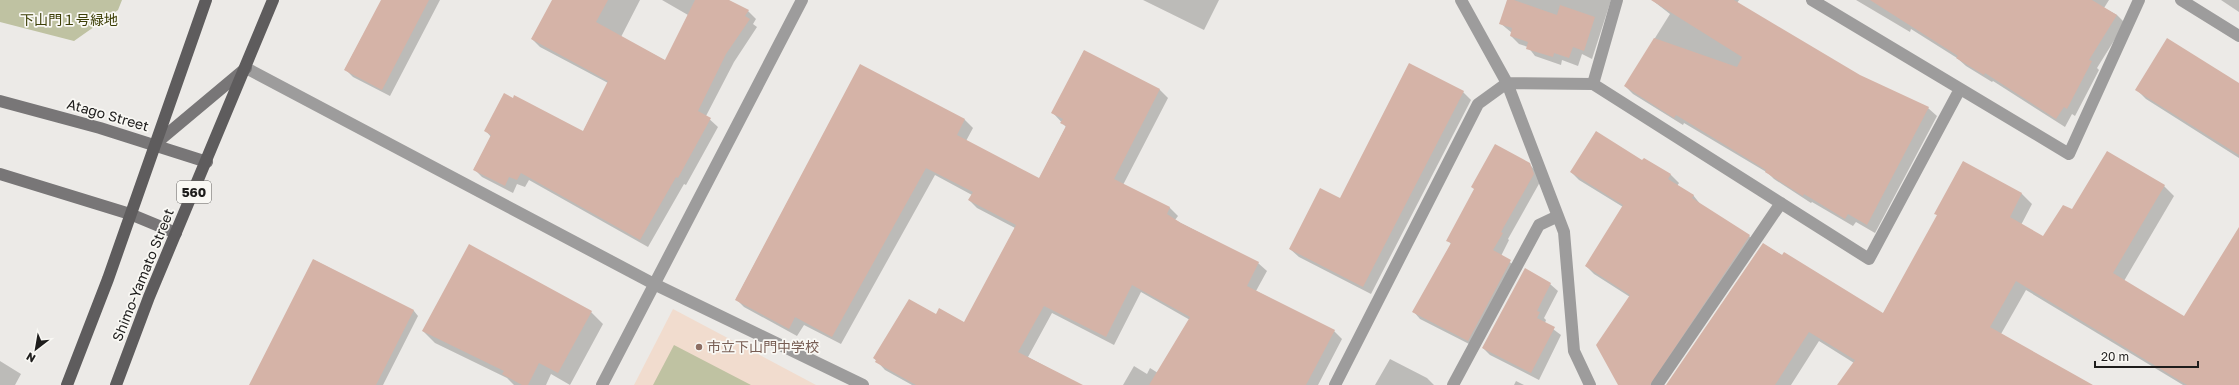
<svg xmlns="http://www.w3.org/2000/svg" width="2239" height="385" font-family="'Golos Text','Noto Sans JP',sans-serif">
<rect width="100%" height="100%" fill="#eceae7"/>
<path fill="#f1dcce" d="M 673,309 L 816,385 L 634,385 Z"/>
<path fill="#bfc2a2" d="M 0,0 L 122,0 L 118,10 L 74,41 L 0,22 Z
M 674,345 L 751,385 L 653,385 Z"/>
<path fill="#0003" d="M 382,0 L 440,0 L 390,96 L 353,77 L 345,69 Z
M 553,0 L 640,0 L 621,37 L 666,61 L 688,15 L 662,0 L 728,0 L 748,11 L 756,19 L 753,24 L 757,27 L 734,62 L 706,116 L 718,127 L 686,185 L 684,184 L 648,247 L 529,180 L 525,187 L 517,184 L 513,193 L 482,177 L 474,169 L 491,137 L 486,131 L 513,100 L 583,132 L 608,83 L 540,47 L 532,39 Z
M 1143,0 L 1219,0 L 1204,30 Z
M 1508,0 L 1614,0 L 1611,0 L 1592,59 L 1582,54 L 1578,66 L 1562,60 L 1561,65 L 1535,56 L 1528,47 L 1519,44 L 1511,36 L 1512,33 L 1500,23 Z
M 1652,0 L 1739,0 L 1737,3 L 1859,76 L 1928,108 L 1937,116 L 1875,233 L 1856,222 L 1853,226 L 1812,202 L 1811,203 L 1774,179 L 1768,173 L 1684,123 L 1683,125 L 1633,94 L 1625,86 L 1670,14 Z
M 1856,0 L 2109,0 L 2104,8 L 2117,15 L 2125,23 L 2097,68 L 2099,70 L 2075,116 L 2072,114 L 2065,127 L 1993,81 L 1992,82 L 1966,66 L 1957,58 L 1911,29 L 1910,32 Z
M 2221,0 L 2239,0 L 2239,12 Z
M 1084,51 L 1160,90 L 1168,98 L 1123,185 L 1170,208 L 1178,216 L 1175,220 L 1258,263 L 1267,271 L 1256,291 L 1334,331 L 1342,339 L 1318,385 L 1123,385 L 1134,366 L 1147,374 L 1150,368 L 1158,373 L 1190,320 L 1141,292 L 1114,345 L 1052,313 L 1028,357 L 1080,385 L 912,385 L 885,370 L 874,358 L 937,315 L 965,323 L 1015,228 L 977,208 L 969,200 L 972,195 L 935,175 L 841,344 L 804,325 L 797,336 L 744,307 L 736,299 L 860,66 L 965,120 L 973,128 L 966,141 L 1039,179 L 1066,127 L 1053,113 Z
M 2239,84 L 2239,158 L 2146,99 L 2136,89 Z
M 1463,92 L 1471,100 L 1371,294 L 1299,257 L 1290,249 Z
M 1644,159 L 1671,175 L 1679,183 L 1677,186 L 1693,195 L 1701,205 L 1749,236 L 1758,244 L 1661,385 L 1620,385 L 1630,297 L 1594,274 L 1586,266 L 1623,207 L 1579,180 L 1571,172 L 1643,162 Z
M 1963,162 L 2022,194 L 2032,204 L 2021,225 L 2044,238 L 2072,210 L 2164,186 L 2174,196 L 2124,281 L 2184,318 L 2239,229 L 2239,385 L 2183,385 L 2026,290 L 2001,334 L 2091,385 L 1839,385 L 1854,363 L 1819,341 L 1791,385 L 1667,385 L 1763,244 L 1883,314 L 1938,216 L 1936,214 Z
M 1529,164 L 1536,171 L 1540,182 L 1508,239 L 1509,240 L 1501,256 L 1518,268 L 1475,347 L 1420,319 L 1414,312 L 1451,244 L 1448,240 Z
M 314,260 L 414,311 L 418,316 L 383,385 L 250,385 Z
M 1550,284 L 1558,291 L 1544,318 L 1546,320 L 1545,323 L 1561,335 L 1539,380 L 1490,355 L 1483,348 Z
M 591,312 L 603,324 L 570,385 L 551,374 L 546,385 L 514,385 L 507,378 L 435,343 L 423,331 Z
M 1390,359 L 1427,378 L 1434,385 L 1375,385 Z
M 0,361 L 21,374 L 15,385 L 0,385 Z
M 1516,381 L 1524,385 L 1514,385 Z"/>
<path fill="#d5b3a7" d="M 381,0 L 429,0 L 382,90 L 344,70 Z
M 552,0 L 608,0 L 596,22 L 665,60 L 695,0 L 729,0 L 749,10 L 745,16 L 750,19 L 726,54 L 698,111 L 711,118 L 678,178 L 676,177 L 640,240 L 521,173 L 517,180 L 509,177 L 505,186 L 473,170 L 491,135 L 484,131 L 504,93 L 513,98 L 514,95 L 583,131 L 608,81 L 531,39 Z
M 1507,0 L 1514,0 L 1557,15 L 1560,5 L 1595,17 L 1584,51 L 1573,47 L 1569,58 L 1554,53 L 1553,57 L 1526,49 L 1528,42 L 1510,36 L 1512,28 L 1499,24 Z
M 1651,0 L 1734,0 L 1860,75 L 1929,107 L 1867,225 L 1848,214 L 1845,219 L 1804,194 L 1803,196 L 1765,172 L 1766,170 L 1676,115 L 1674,118 L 1624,86 L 1654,38 L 1737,67 L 1742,57 Z
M 1870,0 L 2092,0 L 2117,15 L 2089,60 L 2092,61 L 2067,109 L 2064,107 L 2056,119 L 1985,73 L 1984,75 L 1956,58 L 1958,56 Z
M 2167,38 L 2239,83 L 2239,155 L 2135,90 Z
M 1084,50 L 1160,89 L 1114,179 L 1170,207 L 1167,214 L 1181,223 L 1259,262 L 1247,286 L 1335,330 L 1306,385 L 1149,385 L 1190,317 L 1132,285 L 1106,337 L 1044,306 L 1018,352 L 1083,385 L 916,385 L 875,362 L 876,360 L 873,358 L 909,299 L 936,314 L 939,308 L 964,322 L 1016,225 L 968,200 L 973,192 L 926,168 L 832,337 L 795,317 L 789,329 L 735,300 L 860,64 L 965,119 L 957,135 L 1039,178 L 1066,126 L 1060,123 L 1063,119 L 1051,113 Z
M 1409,63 L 1464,91 L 1363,287 L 1289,249 L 1320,188 L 1340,198 Z
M 1596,131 L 1642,160 L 1644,158 L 1671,174 L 1668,179 L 1694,195 L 1692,198 L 1750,235 L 1650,385 L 1618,385 L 1596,345 L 1630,295 L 1585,266 L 1623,205 L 1570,172 Z
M 1495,144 L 1530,163 L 1534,174 L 1501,232 L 1503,233 L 1493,250 L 1511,260 L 1468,341 L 1412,312 L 1451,243 L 1446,241 L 1474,189 L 1471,187 Z
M 2107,151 L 2165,185 L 2113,273 L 2184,316 L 2239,227 L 2239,385 L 2187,385 L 2016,281 L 1990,327 L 2093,385 L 1837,385 L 1855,360 L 1809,332 L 1775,385 L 1666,385 L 1763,243 L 1782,255 L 1784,252 L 1883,313 L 1937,215 L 1934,214 L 1963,161 L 2022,193 L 2010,217 L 2043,236 L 2063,205 L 2072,209 Z
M 469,244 L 592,311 L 558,373 L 539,363 L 528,385 L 522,385 L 502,374 L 504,371 L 422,331 Z
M 313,259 L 414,310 L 376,385 L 249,385 Z
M 1525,268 L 1551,283 L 1537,311 L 1540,312 L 1537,318 L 1555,327 L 1531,373 L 1482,348 Z"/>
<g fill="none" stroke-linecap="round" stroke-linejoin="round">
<path stroke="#9d9c9c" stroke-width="12" d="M 1461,0 L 1507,83 L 1564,232 L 1574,351 L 1590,385
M 1812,0 L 2069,154 L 2139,0
M 2181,0 L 2239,36
M 246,68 L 654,284 L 863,385
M 1593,84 L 1617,0
M 602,385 L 802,0
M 1335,385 L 1478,104 L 1507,83 L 1593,84 L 1869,259 L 1960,89
M 1453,385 L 1539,225 L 1558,216
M 1657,385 L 1781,203"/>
<path stroke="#787677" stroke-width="12" d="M 0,101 L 100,128 L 207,162
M 154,145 L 246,68
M 0,174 L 130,214 L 176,233"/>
<path stroke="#5e5c5d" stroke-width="12" d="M 67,385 L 108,279 L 206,0
M 116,385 L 149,297 L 273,0"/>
</g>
<circle fill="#8d6e63" stroke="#f9f8f4" stroke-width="1.5" cx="699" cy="347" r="4"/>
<g text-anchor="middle" stroke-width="3.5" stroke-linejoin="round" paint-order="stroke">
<rect fill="#f9f8f4" stroke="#605f5d" stroke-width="1" x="177" y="181" width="34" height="22" rx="3"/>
<g font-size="13" font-weight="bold" fill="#1e1d1c">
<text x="194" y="197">560</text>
</g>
<g font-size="14" fill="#3c3e06" stroke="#f9f8f4">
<text x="69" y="25">下山門１号緑地</text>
</g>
<g font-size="14" fill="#1e1d1c" stroke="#f9f8f4">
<text transform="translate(108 115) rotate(16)" y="5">Atago Street</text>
<text transform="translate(143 275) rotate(-68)" y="5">Shimo-Yamato Street</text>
</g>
<g font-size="14" fill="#785e54" stroke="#f9f8f4" text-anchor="start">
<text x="707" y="352">市立下山門中学校</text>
</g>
</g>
<g transform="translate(36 349) rotate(211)" stroke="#f9f8f4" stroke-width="3" paint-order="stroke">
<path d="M0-3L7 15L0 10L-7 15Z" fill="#1e1d1c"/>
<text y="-6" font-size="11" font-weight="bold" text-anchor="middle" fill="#1e1d1c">N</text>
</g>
<path d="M2095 361v6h103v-6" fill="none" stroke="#1e1d1c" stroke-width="2"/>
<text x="2101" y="361" font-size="12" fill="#1e1d1c" stroke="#f9f8f4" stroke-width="3" paint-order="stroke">20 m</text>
</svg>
